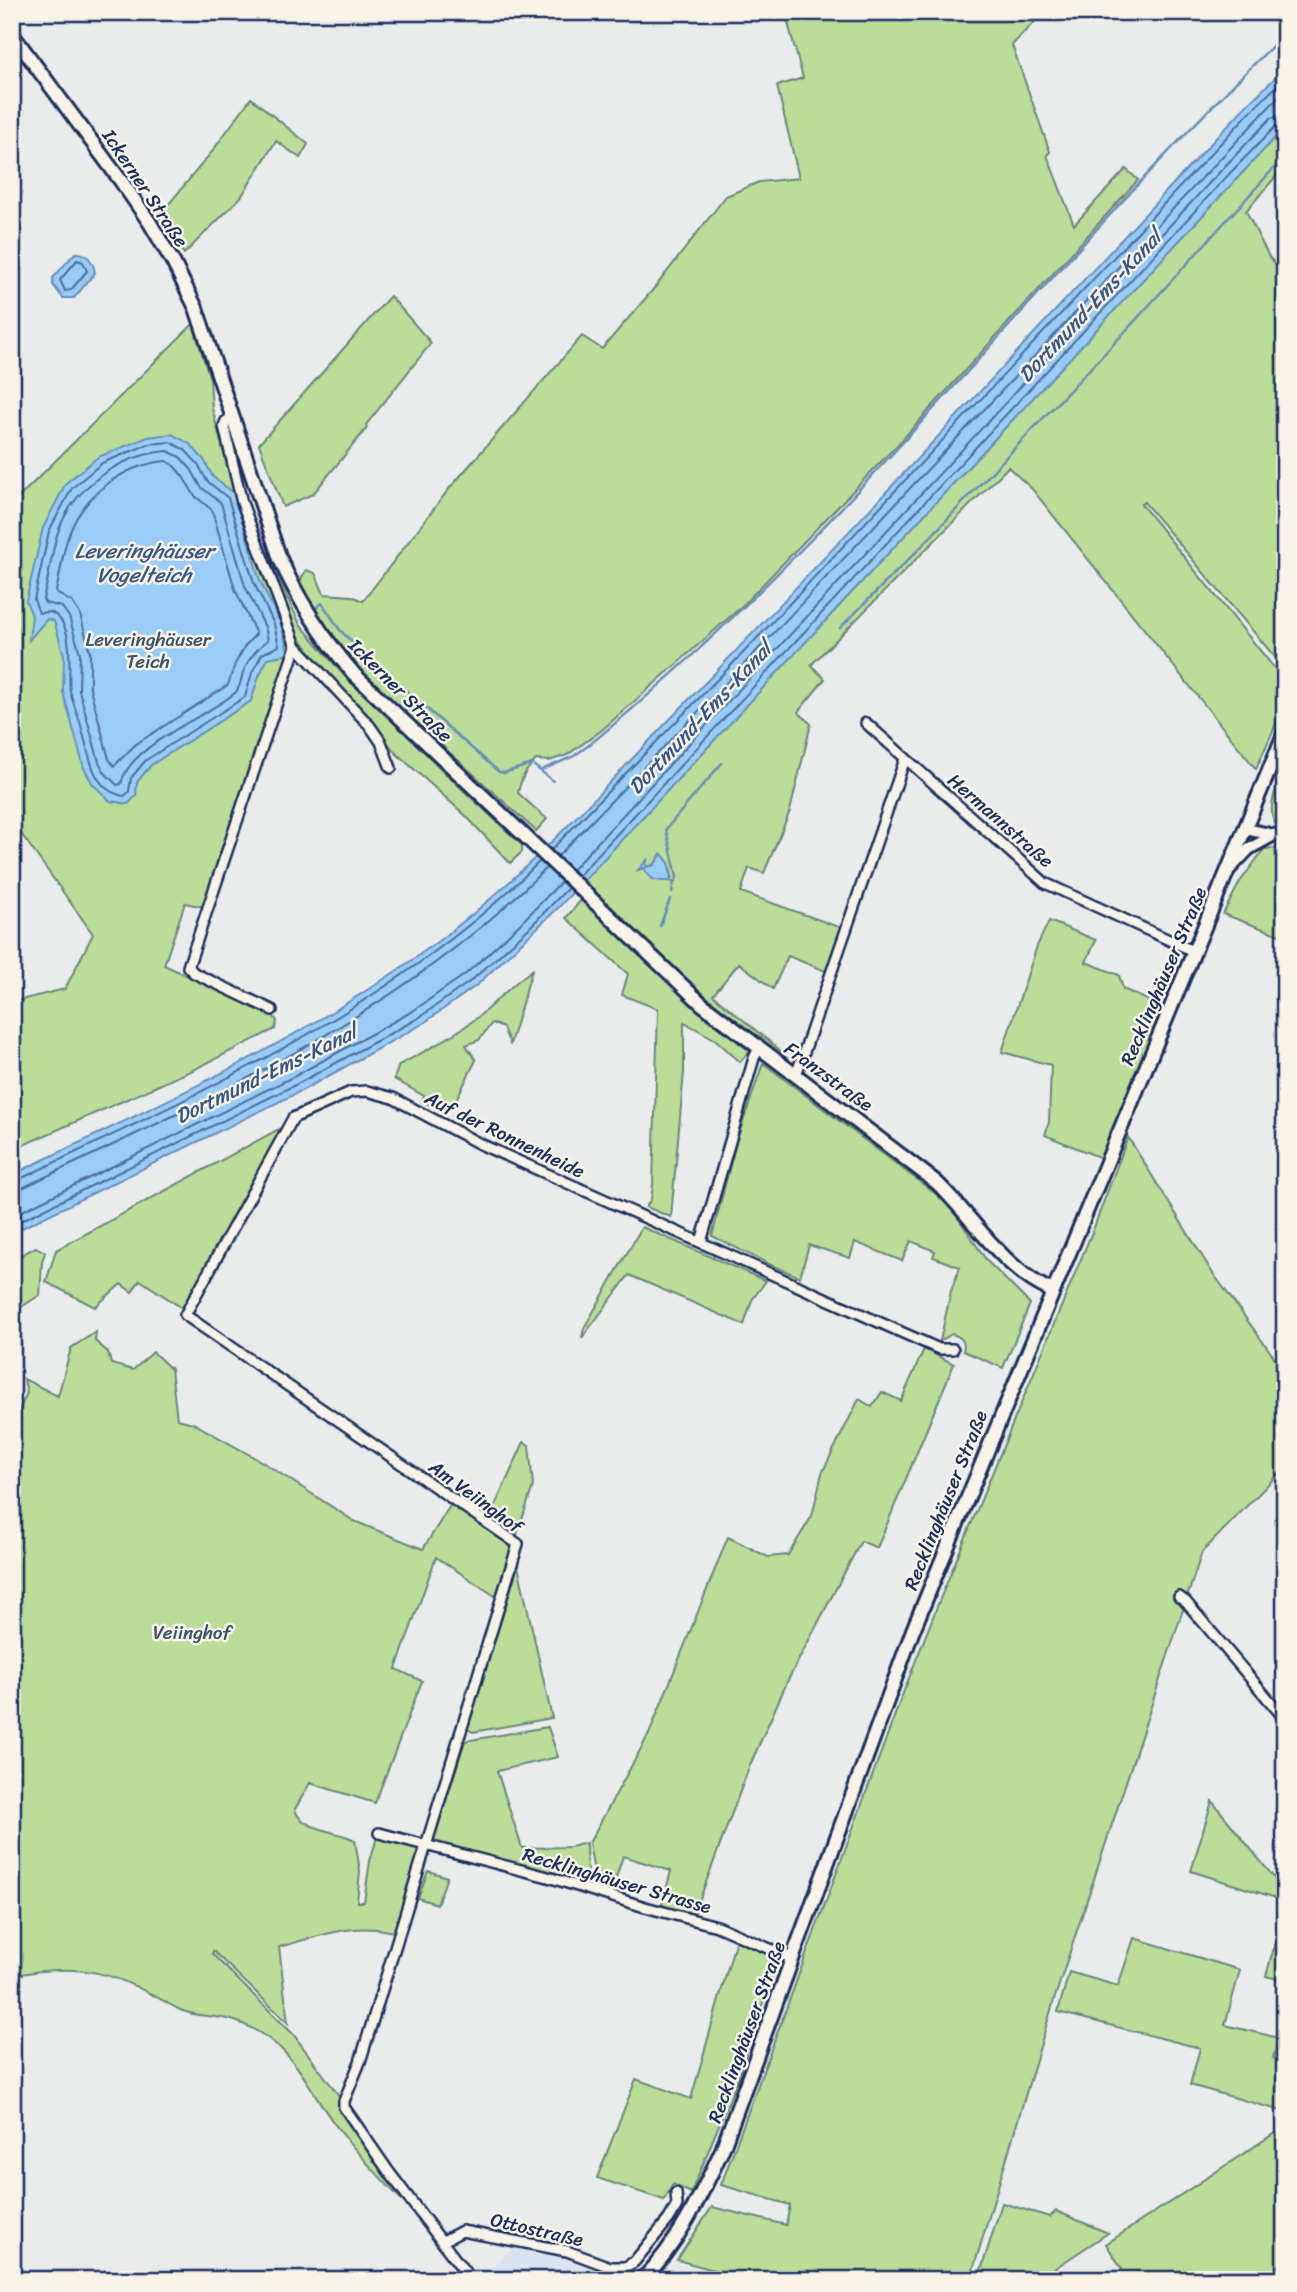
<svg xmlns="http://www.w3.org/2000/svg" width="1297" height="2292" font-family="Sriracha,sans-serif">
<rect width="100%" height="100%" fill="#eaecec"/>
<filter id="ink" filterUnits="userSpaceOnUse"><feTurbulence type="fractalNoise" baseFrequency=".0143" numOctaves="2"/><feDisplacementMap in="SourceGraphic" scale="14" xChannelSelector="R" yChannelSelector="G"/><feConvolveMatrix kernelMatrix="1 2 1 2 8 2 1 2 1" color-interpolation-filters="sRGB"/></filter>
<g filter="url(#ink)">
<path fill="#dae4f1" d="M 519,2241 L 617,2268 L 603,2280 L 477,2280 Z"/>
<path fill="#bade98" stroke="#6a867b" stroke-width="2" fill-rule="evenodd" d="M 785,12 L 1044,12 L 1012,45 L 1050,152 L 1047,155 L 1074,225 L 1126,169 L 1138,180 L 901,441 L 741,607 L 602,730 L 567,755 L 549,761 L 536,760 C 525,771 521,778 518,793 L 547,819 L 536,831 L 362,673 L 316,614 L 299,583 L 306,570 L 315,573 L 324,594 L 352,596 L 363,601 L 449,489 L 582,336 L 602,349 L 656,286 L 726,196 L 759,182 L 799,178 L 777,86 L 803,78 Z
M 251,98 L 308,144 L 300,158 L 276,141 L 241,197 L 184,254 L 159,216 L 211,153 Z
M 1285,127 L 1285,166 L 1246,211 L 1269,257 L 1285,275 L 1285,669 L 1144,502 L 1141,504 L 1285,681 L 1285,704 L 1256,769 L 1032,489 L 1008,467 L 811,665 L 825,679 L 798,712 L 811,724 L 790,811 L 764,873 L 749,868 L 741,892 L 842,928 L 828,972 L 788,956 L 773,989 L 739,963 L 713,995 L 782,1052 L 782,1056 L 690,984 L 583,881 ZM 661,854 L 669,863 L 672,877 L 669,881 C 658,881 650,879 644,868 L 640,869 L 646,862 L 646,867 L 654,865 Z
M 390,296 L 431,343 L 366,425 L 367,428 L 313,494 L 283,507 L 259,444 Z
M 193,324 L 210,379 L 212,408 L 234,493 L 251,543 L 293,648 L 204,907 L 185,903 L 164,965 L 272,1014 L 277,1021 L 275,1029 L 195,1069 L 12,1150 L 12,1002 L 65,989 L 93,934 L 12,821 L 12,506 L 16,500 Z
M 264,555 L 267,555 L 300,624 L 348,680 L 390,717 L 447,775 L 522,845 L 522,852 L 510,863 L 466,816 L 396,753 L 314,657 L 297,634 Z
M 1285,767 L 1285,827 L 1276,825 C 1265,808 1278,785 1285,767 Z
M 1276,848 L 1285,849 L 1285,937 L 1223,914 L 1240,882 L 1264,849 Z
M 581,900 L 710,1021 L 750,1051 L 740,1062 L 716,1040 L 684,1022 L 684,1072 L 671,1217 L 646,1207 L 651,1199 L 653,1185 L 658,1009 L 622,995 L 628,974 L 566,918 Z
M 1049,921 L 1096,940 L 1086,962 L 1119,975 L 1123,989 L 1163,1007 L 1101,1158 L 1045,1135 L 1049,1122 L 1051,1065 L 1002,1052 L 1037,946 Z
M 532,970 L 510,1044 L 503,1028 L 492,1023 L 479,1040 L 466,1045 L 476,1060 L 454,1104 L 439,1109 L 422,1101 L 424,1096 L 394,1079 L 399,1065 C 426,1051 454,1036 478,1017 C 497,1001 512,984 532,970 Z
M 763,1063 L 949,1204 L 987,1261 L 1030,1304 L 1003,1368 L 963,1351 C 966,1341 961,1337 952,1334 L 940,1341 L 951,1291 L 960,1267 L 933,1257 L 935,1251 L 911,1241 L 902,1261 L 855,1242 L 850,1258 L 809,1245 L 800,1277 L 773,1266 L 712,1236 L 735,1146 Z
M 288,1124 L 185,1310 L 140,1280 L 132,1292 L 121,1284 L 95,1307 L 46,1282 L 56,1250 Z
M 1128,1137 L 1212,1272 L 1285,1372 L 1285,1467 L 1202,1552 L 1054,2000 L 970,2280 L 750,2280 L 677,2260 L 712,2207 L 786,2225 L 790,2205 L 721,2185 L 900,1701 L 940,1599 L 1093,1230 Z
M 642,1227 L 766,1281 L 752,1300 L 744,1325 L 629,1275 L 582,1338 L 584,1328 Z
M 36,1247 L 45,1252 L 42,1262 L 40,1295 L 12,1313 L 12,1260 Z
M 96,1332 L 95,1341 L 108,1352 L 111,1364 L 133,1370 L 153,1352 L 171,1369 L 177,1419 L 193,1423 L 264,1463 L 354,1521 L 423,1549 L 453,1501 L 515,1545 L 498,1598 L 436,1557 L 396,1669 L 422,1681 L 375,1803 L 310,1783 L 295,1809 C 299,1830 339,1831 355,1840 L 360,1871 L 357,1902 L 364,1902 L 370,1861 L 378,1834 L 424,1848 L 397,1933 C 354,1921 321,1936 279,1947 L 288,2023 L 213,1951 L 212,1954 L 293,2034 L 343,2101 L 422,2217 L 418,2218 C 390,2187 358,2156 333,2122 C 314,2095 299,2062 273,2042 C 263,2034 247,2025 235,2021 C 218,2015 195,2018 178,2009 C 117,1974 84,1960 12,1976 L 12,1425 L 27,1393 L 24,1379 L 58,1396 L 71,1348 Z
M 924,1349 L 954,1364 L 877,1548 L 861,1541 L 788,1680 L 750,1765 L 693,1917 L 661,1909 L 671,1871 L 623,1856 L 610,1896 L 595,1878 L 589,1843 L 649,1734 L 728,1537 L 768,1557 L 788,1555 L 812,1516 L 822,1473 L 859,1399 L 872,1407 L 882,1392 L 901,1401 Z
M 524,1442 L 529,1445 L 533,1486 L 516,1538 L 489,1519 Z
M 518,1566 L 552,1718 L 473,1732 L 467,1729 Z
M 548,1727 L 558,1757 L 497,1771 L 522,1848 L 571,1847 L 586,1843 L 587,1880 L 582,1884 L 438,1845 L 434,1838 L 465,1741 Z
M 1212,1801 L 1280,1885 L 1276,1898 L 1191,1871 Z
M 428,1871 L 447,1877 L 437,1904 L 418,1898 Z
M 1281,1923 L 1285,1924 L 1285,1981 L 1266,1976 Z
M 1134,1938 L 1240,1970 L 1225,2025 L 1279,2038 L 1273,2058 L 1285,2062 L 1285,2112 L 1190,2085 L 1200,2048 L 1058,2012 L 1069,1972 L 1118,1986 Z
M 736,1939 L 778,1957 L 737,2081 L 691,2193 L 673,2184 L 664,2200 L 597,2178 L 636,2079 L 691,2099 Z
M 1275,2133 L 1285,2148 L 1285,2280 L 1112,2280 L 1110,2277 L 1122,2269 L 1106,2244 Z
M 1002,2203 L 1050,2217 L 1056,2211 L 1108,2233 L 1037,2280 L 978,2280 Z"/>
<path fill="#99cdf7" stroke="#678eba" stroke-width="2" d="M 1285,68 L 1285,127 L 559,907 L 477,985 L 421,1025 L 303,1090 L 12,1233 L 12,1175 C 157,1105 303,1041 433,945 C 534,871 619,770 707,681 C 889,492 1066,298 1245,107 Z
M 75,253 C 88,252 93,261 95,273 L 74,298 L 63,298 L 53,285 L 53,278 Z
M 172,434 L 190,444 L 204,460 L 213,477 L 234,493 L 260,581 L 280,622 L 289,654 L 268,658 L 259,676 L 251,701 L 151,765 L 137,782 L 136,796 L 128,804 L 110,801 L 92,783 L 84,768 L 63,692 L 64,655 L 54,621 L 47,619 L 29,640 L 32,616 L 26,601 L 43,528 L 66,483 L 98,457 L 148,437 Z
M 662,854 L 669,863 L 671,881 C 656,881 651,882 644,868 L 638,870 L 647,860 L 646,867 L 654,865 Z"/>
<g fill="none" stroke-linecap="round" stroke-linejoin="round">
<path stroke="#4d6e9b" stroke-width="2" d="M 77,260 L 83,262 L 87,271 L 71,290 L 65,291 L 60,280 Z
M 170,442 L 185,450 L 198,464 L 207,481 L 228,498 L 254,583 L 274,624 L 279,646 L 262,654 L 252,673 L 245,697 L 146,760 L 131,778 L 129,792 L 124,796 C 93,791 90,758 83,733 C 80,719 73,705 70,691 C 67,670 77,623 50,612 L 39,613 L 34,600 L 49,531 L 72,488 L 102,463 L 149,444 Z
M 168,451 L 180,457 L 191,469 L 201,487 L 221,503 L 245,586 L 265,627 L 268,640 C 258,648 251,655 245,668 C 241,676 241,688 235,693 C 205,718 129,745 121,784 L 117,785 L 105,773 L 99,762 L 79,690 L 80,653 L 69,617 L 62,607 L 45,603 L 43,599 C 49,578 51,555 57,535 C 72,487 119,455 168,451 Z
M 166,461 L 173,465 L 182,475 L 195,496 L 212,510 L 235,589 L 256,634 L 245,646 L 235,664 L 228,685 L 136,744 L 114,766 L 109,759 L 90,688 L 90,652 L 80,614 L 72,602 L 58,594 L 56,591 C 61,573 62,554 68,537 C 82,496 122,465 166,461 Z
M 551,850 L 746,650 L 1250,112 L 1285,78
M 558,856 L 752,656 L 1285,90
M 572,870 L 1226,165 L 1271,118 L 1285,114
M 578,876 L 1232,171 L 1277,125 L 1285,123
M 12,1181 L 18,1180 C 203,1091 393,1009 540,861
M 12,1190 L 22,1188 C 209,1099 398,1017 547,867
M 12,1216 L 295,1076 L 413,1011 L 467,973 L 521,923 L 561,882
M 12,1225 L 299,1083 L 417,1019 L 472,980 L 528,929 L 568,888"/>
<path stroke="#678eba" stroke-width="2.5" d="M 313,610 L 322,603 L 340,630 L 361,651 L 499,772 L 504,773 L 532,764 L 553,781
M 840,628 L 918,550 L 1122,335 L 1285,156
M 542,770 L 574,756 L 589,745 C 848,535 1046,264 1285,34
M 671,881 L 675,882 L 677,877 L 666,829 L 722,763
M 672,892 L 674,882
M 660,926 L 670,899"/>
<defs>
<path id="minor" d="M 233,419 L 226,421 L 224,426 L 242,503 L 296,646 L 370,726 L 381,742 L 391,768
M 866,723 L 1045,883 L 1193,951
M 272,1010 L 194,973 L 188,967 L 296,646
M 796,1075 L 905,759
M 701,1242 L 754,1058 L 759,1048
M 1179,1597 L 1186,1602 L 1285,1719
M 379,1833 L 548,1877 L 645,1907 L 717,1926 L 793,1959
M 443,2241 L 462,2231 L 567,2251 L 610,2267 L 625,2267 L 634,2262 L 669,2219 L 677,2205 L 676,2193
M 471,2280 L 389,2172 L 344,2107 L 344,2101 L 360,2062 L 518,1544 L 185,1315 L 293,1118 L 351,1092 L 367,1091 L 393,1098 L 480,1144 L 939,1349 L 953,1349"/>
<path id="tertiary" d="M 1245,829 L 1285,837
M 1230,869 L 1249,849 L 1274,835"/>
<path id="secondary" d="M 12,34 L 121,181 L 150,223 L 173,262 L 196,308 L 280,559 C 299,602 323,638 354,674 L 702,1004 L 936,1182 C 974,1218 1002,1269 1052,1291
M 642,2280 C 679,2243 700,2197 722,2150 L 913,1630 L 1285,732"/>
</defs>
<use href="#minor" stroke="#1b2f5e" stroke-width="14"/>
<use href="#tertiary" stroke="#1b2f5e" stroke-width="16"/>
<use href="#secondary" stroke="#1b2f5e" stroke-width="18"/>
<use href="#minor" stroke="#f7f3e8" stroke-width="9"/>
<use href="#tertiary" stroke="#f7f3e8" stroke-width="10"/>
<use href="#secondary" stroke="#f7f3e8" stroke-width="12"/>
</g>
</g>
<g text-anchor="middle" stroke-width="5" stroke-linejoin="round" paint-order="stroke">
<g font-size="19" fill="#1b2f5e" stroke="#f7f3e8">
<text transform="translate(146 188) rotate(56)" y="7">Ickerner Straße</text>
<text transform="translate(401 690) rotate(45)" y="7">Ickerner Straße</text>
<text transform="translate(1001 820) rotate(41)" y="7">Hermannstraße</text>
<text transform="translate(1163 976) rotate(-67)" y="7">Recklinghäuser Straße</text>
<text transform="translate(829 1076) rotate(36)" y="7">Franzstraße</text>
<text transform="translate(505 1134) rotate(26)" y="7">Auf der Ronnenheide</text>
<text transform="translate(476 1496) rotate(36)" y="7">Am Veiinghof</text>
<text transform="translate(945 1500) rotate(-68)" y="7">Recklinghäuser Straße</text>
<text transform="translate(617 1880) rotate(16)" y="7">Recklinghäuser Strasse</text>
<text transform="translate(746 2032) rotate(-70)" y="7">Recklinghäuser Straße</text>
<text transform="translate(537 2229) rotate(13)" y="7">Ottostraße</text>
</g>
<g font-size="19" fill="#3b526a" stroke="#f7f3e8">
<text x="148" y="646">Leveringhäuser<tspan x="148" dy="22">Teich</tspan></text>
<text x="192" y="1639">Veiinghof</text>
</g>
<g font-size="21" font-style="italic" fill="#3a5684" stroke="#f7f3e8">
<text transform="translate(1090 306) rotate(-47)" y="7">Dortmund-Ems-Kanal</text>
<text x="144" y="558">Leveringhäuser<tspan x="144" dy="24">Vogelteich</tspan></text>
<text transform="translate(700 718) rotate(-47)" y="7">Dortmund-Ems-Kanal</text>
<text transform="translate(266 1074) rotate(-26)" y="7">Dortmund-Ems-Kanal</text>
</g>
</g>
<rect width="1297" height="2292" fill="none" stroke="#f7f3e8" stroke-width="42"/>
<rect x="21" y="21" width="1255" height="2250" fill="none" stroke="#1b2f5e" stroke-width="2.5" filter="url(#ink)"/>
</svg>
